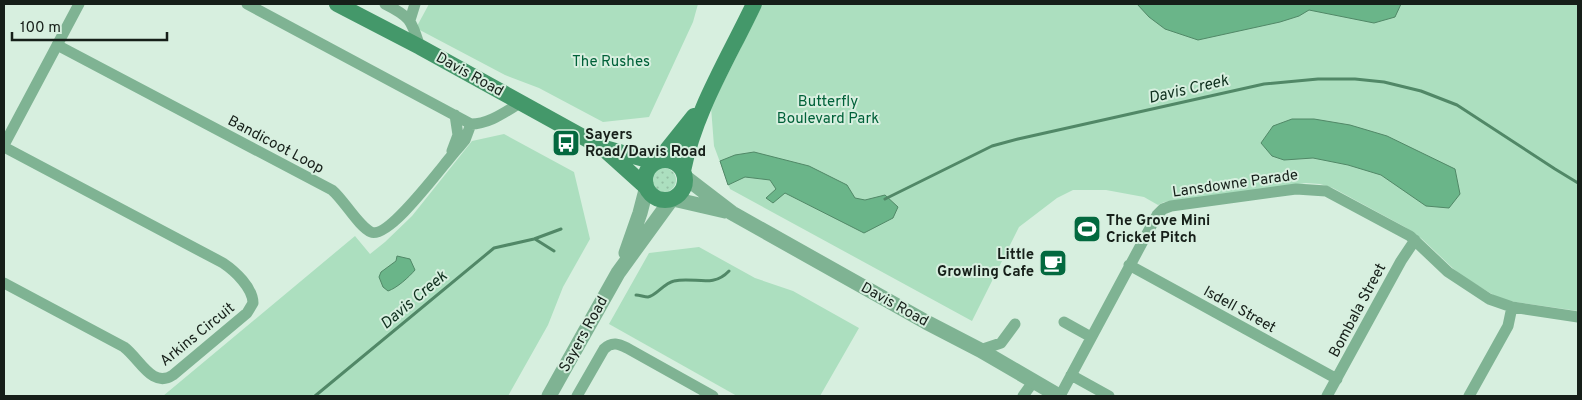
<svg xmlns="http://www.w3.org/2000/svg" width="1582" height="400" font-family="Overpass,sans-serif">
<defs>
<pattern id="garden-dots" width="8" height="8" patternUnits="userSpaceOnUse" patternTransform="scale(1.25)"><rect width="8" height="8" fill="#acdfbf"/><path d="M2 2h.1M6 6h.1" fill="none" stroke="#93bfa4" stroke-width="1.8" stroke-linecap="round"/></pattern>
</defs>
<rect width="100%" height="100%" fill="#d7efdf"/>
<path fill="#acdfbf" d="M 429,4 L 698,4 L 693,22 L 649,117 L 603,122 L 539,88 L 505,75 L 416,28 Z
M 763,4 L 1578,4 L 1578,311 L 1509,301 L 1495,296 L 1459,274 L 1422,239 L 1405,227 L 1333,188 L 1320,184 L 1306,183 L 1164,202 L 1158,205 L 1144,197 L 1106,190 L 1073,190 L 1057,198 L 1019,227 L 972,321 L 730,189 L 714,146 L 711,107 Z
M 504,134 L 574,172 L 590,239 L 563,287 L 548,325 L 508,396 L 163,396 L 355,236 L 370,254 L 385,242 L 412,216 L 472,141 Z
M 699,247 L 755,278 L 793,291 L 859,328 L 820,396 L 737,396 L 609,324 L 649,253 Z"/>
<path fill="url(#garden-dots)" d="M652 180a12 12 0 1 1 24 0a12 12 0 1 1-24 0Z"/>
<path fill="#6ab589" stroke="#518867" d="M 1137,4 L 1401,4 L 1395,17 L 1374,23 L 1309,10 L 1299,16 L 1280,22 L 1198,40 L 1165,29 L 1149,17 Z
M 1292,119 L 1314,119 L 1350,125 L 1387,136 L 1455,169 L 1460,194 L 1449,208 L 1426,206 L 1381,175 L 1348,165 L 1313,158 L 1284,160 L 1272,156 L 1261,143 L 1273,126 Z
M 754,152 L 809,166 L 847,185 L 855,198 L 865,200 L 885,195 L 898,207 L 893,218 L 864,233 L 785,193 L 773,203 L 766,198 L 776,189 L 770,180 L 745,177 L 728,185 L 720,161 L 735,155 Z
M 397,256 L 410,259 L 415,270 C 409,277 397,288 388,291 L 383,287 L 379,277 L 381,272 L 396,261 Z"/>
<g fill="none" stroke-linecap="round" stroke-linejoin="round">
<path stroke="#518867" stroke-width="3" d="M 885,199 L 992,146 L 1018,139 L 1264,84 L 1318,79 L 1355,79 L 1384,82 L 1421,91 L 1457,105 L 1555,169 L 1578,183
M 535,239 L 554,251
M 636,295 C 640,295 644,297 648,297 C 656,296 664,283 674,281 C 695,276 712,289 729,271
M 315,396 L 494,248 L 534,239 L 561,229"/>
<path stroke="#7fb393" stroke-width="11" d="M 247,4 L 471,124 C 490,124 506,111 522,102
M 385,4 C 411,17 411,20 420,47
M 410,20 L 415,4
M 57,45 L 332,190 C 344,200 359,227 371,232 C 390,240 446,160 460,146 L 465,140 L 471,124
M 4,145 L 79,4
M 4,147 L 223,263 C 235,271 253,288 253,303 L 247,313 L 173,375 C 152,389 140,359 124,347 L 4,283
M 452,151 L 458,135 L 455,115
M 1129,265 L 1337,379
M 1064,322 L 1091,337
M 980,350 L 1001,343 L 1015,324
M 1071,375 L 1109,396
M 577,396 L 604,349 C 612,341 619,344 627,348 L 713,396
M 1023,396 L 1033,382
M 1060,396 L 1157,215 L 1163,209 L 1171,206 L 1296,189 L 1326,191 L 1410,236 L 1448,272 L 1489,299 L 1512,307 L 1578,317
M 1327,396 L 1401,261 L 1415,240
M 1469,396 L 1508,326 L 1512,307"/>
<path stroke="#7fb393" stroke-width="15" d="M 685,177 L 732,213 L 926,322 L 980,350 L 1059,396
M 673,199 L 725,211
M 626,253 L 640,213 L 646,190
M 549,396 L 618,273 L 671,200"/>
<path stroke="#44986a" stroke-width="16" d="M 337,4 L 420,47 L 601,147 L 655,162
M 605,150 L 645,186
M645 180a20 20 0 1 1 40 0a20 20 0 1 1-40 0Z
M 658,161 L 694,116
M 683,171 C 695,111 728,59 754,4"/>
</g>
<defs>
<symbol id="bus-square" viewBox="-11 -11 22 22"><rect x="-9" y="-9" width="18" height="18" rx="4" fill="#03693f" stroke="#d7efdf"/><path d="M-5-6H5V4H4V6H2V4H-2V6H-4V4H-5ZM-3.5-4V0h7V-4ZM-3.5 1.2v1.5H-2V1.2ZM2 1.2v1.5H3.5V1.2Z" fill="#fff"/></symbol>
<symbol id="stadium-square" viewBox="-11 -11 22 22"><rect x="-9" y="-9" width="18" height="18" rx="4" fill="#03693f" stroke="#d7efdf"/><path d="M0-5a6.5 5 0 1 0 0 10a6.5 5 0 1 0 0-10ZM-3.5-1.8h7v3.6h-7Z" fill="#fff"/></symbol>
<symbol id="cafe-square" viewBox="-11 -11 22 22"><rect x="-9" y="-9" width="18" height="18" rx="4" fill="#03693f" stroke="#d7efdf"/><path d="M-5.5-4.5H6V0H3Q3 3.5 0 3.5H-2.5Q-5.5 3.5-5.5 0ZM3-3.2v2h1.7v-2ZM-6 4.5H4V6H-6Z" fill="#fff"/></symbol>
</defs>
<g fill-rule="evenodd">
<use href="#bus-square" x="550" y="127" width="32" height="32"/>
<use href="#stadium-square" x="1071" y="213" width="32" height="32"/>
<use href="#cafe-square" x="1037" y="247" width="32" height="32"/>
</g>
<g text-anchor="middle" stroke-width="4" stroke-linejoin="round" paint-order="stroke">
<g font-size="15" fill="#006139" stroke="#d7efdf">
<text x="611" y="66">The Rushes</text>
<text x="828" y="106">Butterfly<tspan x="828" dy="17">Boulevard Park</tspan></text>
</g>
<g font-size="15" fill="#161f19" stroke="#d7efdf">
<text transform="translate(470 74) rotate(29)" y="5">Davis Road</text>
<text transform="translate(276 144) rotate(28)" y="5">Bandicoot Loop</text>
<text transform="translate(1235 183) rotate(-8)" y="5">Lansdowne Parade</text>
<text transform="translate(895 304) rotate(29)" y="5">Davis Road</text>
<text transform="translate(1240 309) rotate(29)" y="5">Isdell Street</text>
<text transform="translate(1357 310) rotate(-62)" y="5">Bombala Street</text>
<text transform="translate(197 334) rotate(-39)" y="5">Arkins Circuit</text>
<text transform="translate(583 334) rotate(-61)" y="5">Sayers Road</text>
</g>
<g font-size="15" font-weight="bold" fill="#161f19" stroke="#d7efdf" text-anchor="start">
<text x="585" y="139">Sayers<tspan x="585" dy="17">Road/Davis Road</tspan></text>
<text x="1106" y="225">The Grove Mini<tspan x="1106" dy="17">Cricket Pitch</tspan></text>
<text x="1034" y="259" text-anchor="end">Little<tspan x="1034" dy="17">Growling Cafe</tspan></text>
</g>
<g font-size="16" font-style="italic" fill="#10311f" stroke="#d7efdf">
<text transform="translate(1188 88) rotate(-13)" y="6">Davis Creek</text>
<text transform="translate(413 299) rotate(-40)" y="6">Davis Creek</text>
</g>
</g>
<rect width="1582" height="400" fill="none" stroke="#161f19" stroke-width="10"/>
<path d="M12 32v8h155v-8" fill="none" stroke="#161f19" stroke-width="2.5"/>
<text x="20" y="32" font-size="15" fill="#161f19" stroke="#d7efdf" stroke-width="4" paint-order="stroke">100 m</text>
</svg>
